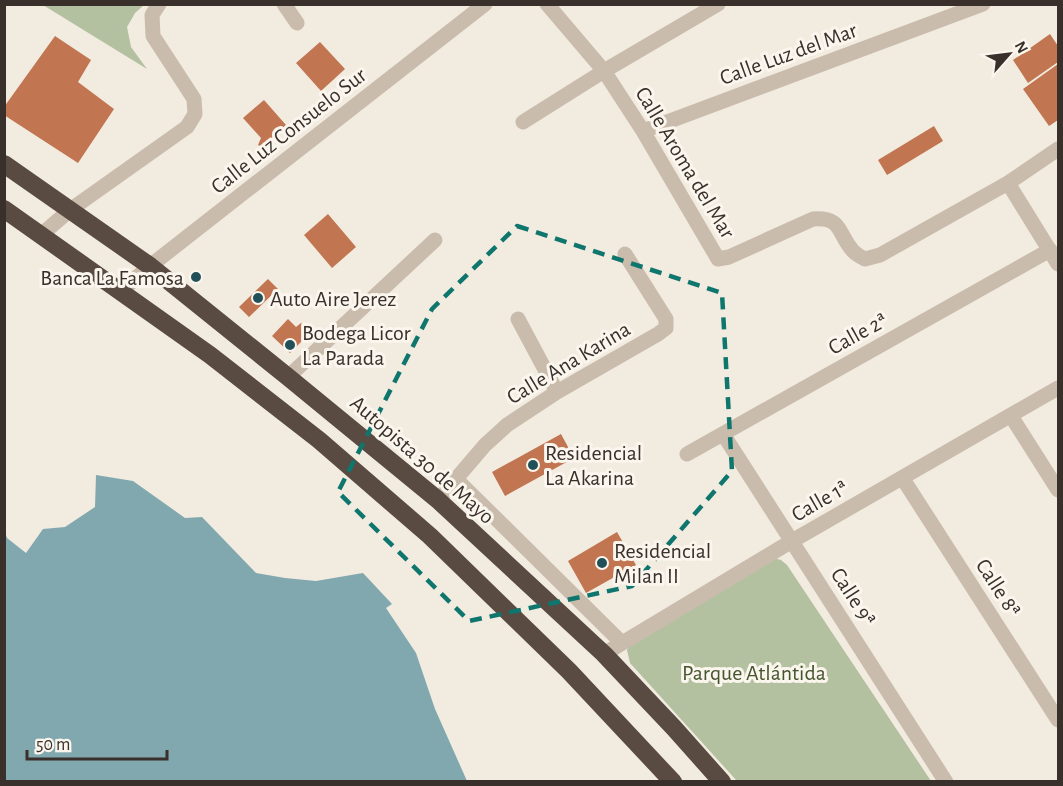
<svg xmlns="http://www.w3.org/2000/svg" width="1063" height="786" font-family="'Alegreya Sans',sans-serif">
<rect width="100%" height="100%" fill="#f2ebe0"/>
<path fill="#b3c1a0" d="M 43,5 L 144,5 L 135,13 L 127,27 L 131,47 L 147,69 Z
M 774,558 L 781,560 L 787,565 L 931,781 L 737,781 L 630,663 L 627,650 L 632,642 Z"/>
<path fill="#80a8ae" d="M 96,475 L 133,481 L 185,518 L 202,517 L 256,573 L 285,578 L 316,581 L 363,573 L 392,604 L 386,608 L 416,653 L 435,709 L 467,781 L 5,781 L 5,532 L 7,538 L 26,553 L 43,529 L 65,527 L 95,507 Z"/>
<path fill="#c17550" d="M 1050,34 L 1058,46 L 1058,62 L 1028,83 L 1013,60 Z
M 55,36 L 91,60 L 78,82 L 114,109 L 78,163 L 4,115 L 4,107 Z
M 320,42 L 345,69 L 321,91 L 296,63 Z
M 1058,64 L 1058,120 L 1049,126 L 1023,89 Z
M 264,100 L 286,125 L 262,147 L 258,145 L 261,138 L 243,118 Z
M 934,126 L 943,141 L 887,175 L 878,160 Z
M 328,214 L 356,247 L 332,268 L 304,235 Z
M 268,279 L 278,289 L 249,317 L 239,307 Z
M 288,319 L 296,327 L 301,323 L 311,332 L 290,353 L 272,336 Z
M 561,434 L 574,458 L 505,496 L 492,472 Z
M 617,532 L 636,565 L 586,593 L 568,561 Z"/>
<g fill="none" stroke-linecap="round" stroke-linejoin="round">
<path stroke="#cabcac" stroke-width="15" d="M 284,4 L 297,23
M 547,4 L 604,71 L 643,131 L 718,259 L 729,257 L 813,219 C 843,217 837,233 853,251 C 856,254 861,257 865,259 L 880,255 L 1008,183 L 1058,149
M 523,122 L 604,71 L 718,4
M 643,131 L 983,4
M 1008,183 L 1058,264
M 41,235 L 70,210 L 187,127 L 195,114 L 194,99 L 153,36 L 152,15 L 159,4
M 121,291 L 150,266 L 485,4
M 518,319 L 557,392
M 288,377 L 435,240
M 1011,416 L 1058,490
M 723,434 L 946,782
M 687,454 L 1050,250
M 456,479 L 622,643
M 903,479 L 1058,720
M 438,500 L 485,445 L 507,425 L 557,392 L 658,334 L 666,328 L 666,319 L 625,254
M 604,654 L 792,541 L 1058,388"/>
<path stroke="#594b42" stroke-width="18" d="M 4,164 L 150,266 L 288,377 L 438,500 L 604,654 L 674,728 L 722,782
M 4,209 L 210,355 L 319,440 L 430,536 L 569,671 L 673,782"/>
</g>
<path fill="none" stroke="#0f766e" stroke-width="4.5" stroke-dasharray="12 8" stroke-linejoin="round" d="M 517,226 L 722,293 L 732,471 L 632,586 L 469,621 L 338,492 L 432,309 Z"/>
<g fill="#225059" stroke="#faf5ed" stroke-width="2">
<circle cx="196" cy="277" r="6"/>
<circle cx="258" cy="298" r="6"/>
<circle cx="290" cy="345" r="6"/>
<circle cx="533" cy="465" r="6"/>
<circle cx="602" cy="563" r="6"/>
</g>
<g text-anchor="middle" stroke-width="6" stroke-linejoin="round" paint-order="stroke">
<g font-size="22" fill="#39302b" stroke="#faf5ed">
<text transform="translate(788 53) rotate(-20)" y="8">Calle Luz del Mar</text>
<text transform="translate(288 130) rotate(-38)" y="8">Calle Luz Consuelo Sur</text>
<text transform="translate(686 162) rotate(59)" y="8">Calle Aroma del Mar</text>
<text transform="translate(857 333) rotate(-29)" y="8">Calle 2ª</text>
<text transform="translate(568 362) rotate(-31)" y="8">Calle Ana Karina</text>
<text transform="translate(423 459) rotate(41)" y="8">Autopista 30 de Mayo</text>
<text transform="translate(819 500) rotate(-30)" y="8">Calle 1ª</text>
<text transform="translate(999 587) rotate(57)" y="8">Calle 8ª</text>
<text transform="translate(854 596) rotate(57)" y="8">Calle 9ª</text>
</g>
<g font-size="22" fill="#39302b" stroke="#faf5ed" text-anchor="start">
<text x="184" y="285" text-anchor="end">Banca La Famosa</text>
<text x="270" y="306">Auto Aire Jerez</text>
<text x="302" y="340">Bodega Licor<tspan x="302" dy="25">La Parada</tspan></text>
<text x="545" y="460">Residencial<tspan x="545" dy="25">La Akarina</tspan></text>
<text x="614" y="558">Residencial<tspan x="614" dy="25">Milan II</tspan></text>
</g>
<g font-size="22" fill="#45562f" stroke="#faf5ed">
<text x="754" y="680">Parque Atlántida</text>
</g>
</g>
<rect width="1063" height="786" fill="none" stroke="#39302b" stroke-width="12"/>
<g transform="translate(1009 54) rotate(62)" stroke="#faf5ed" stroke-width="4.5" paint-order="stroke">
<path d="M0-4.5L10 22L0 15L-10 22Z" fill="#39302b"/>
<text y="-9" font-size="16" font-weight="bold" text-anchor="middle" fill="#39302b">N</text>
</g>
<path d="M27 750v9h140v-9" fill="none" stroke="#39302b" stroke-width="3"/>
<text x="36" y="750" font-size="18" fill="#39302b" stroke="#faf5ed" stroke-width="4.5" paint-order="stroke">50 m</text>
</svg>
